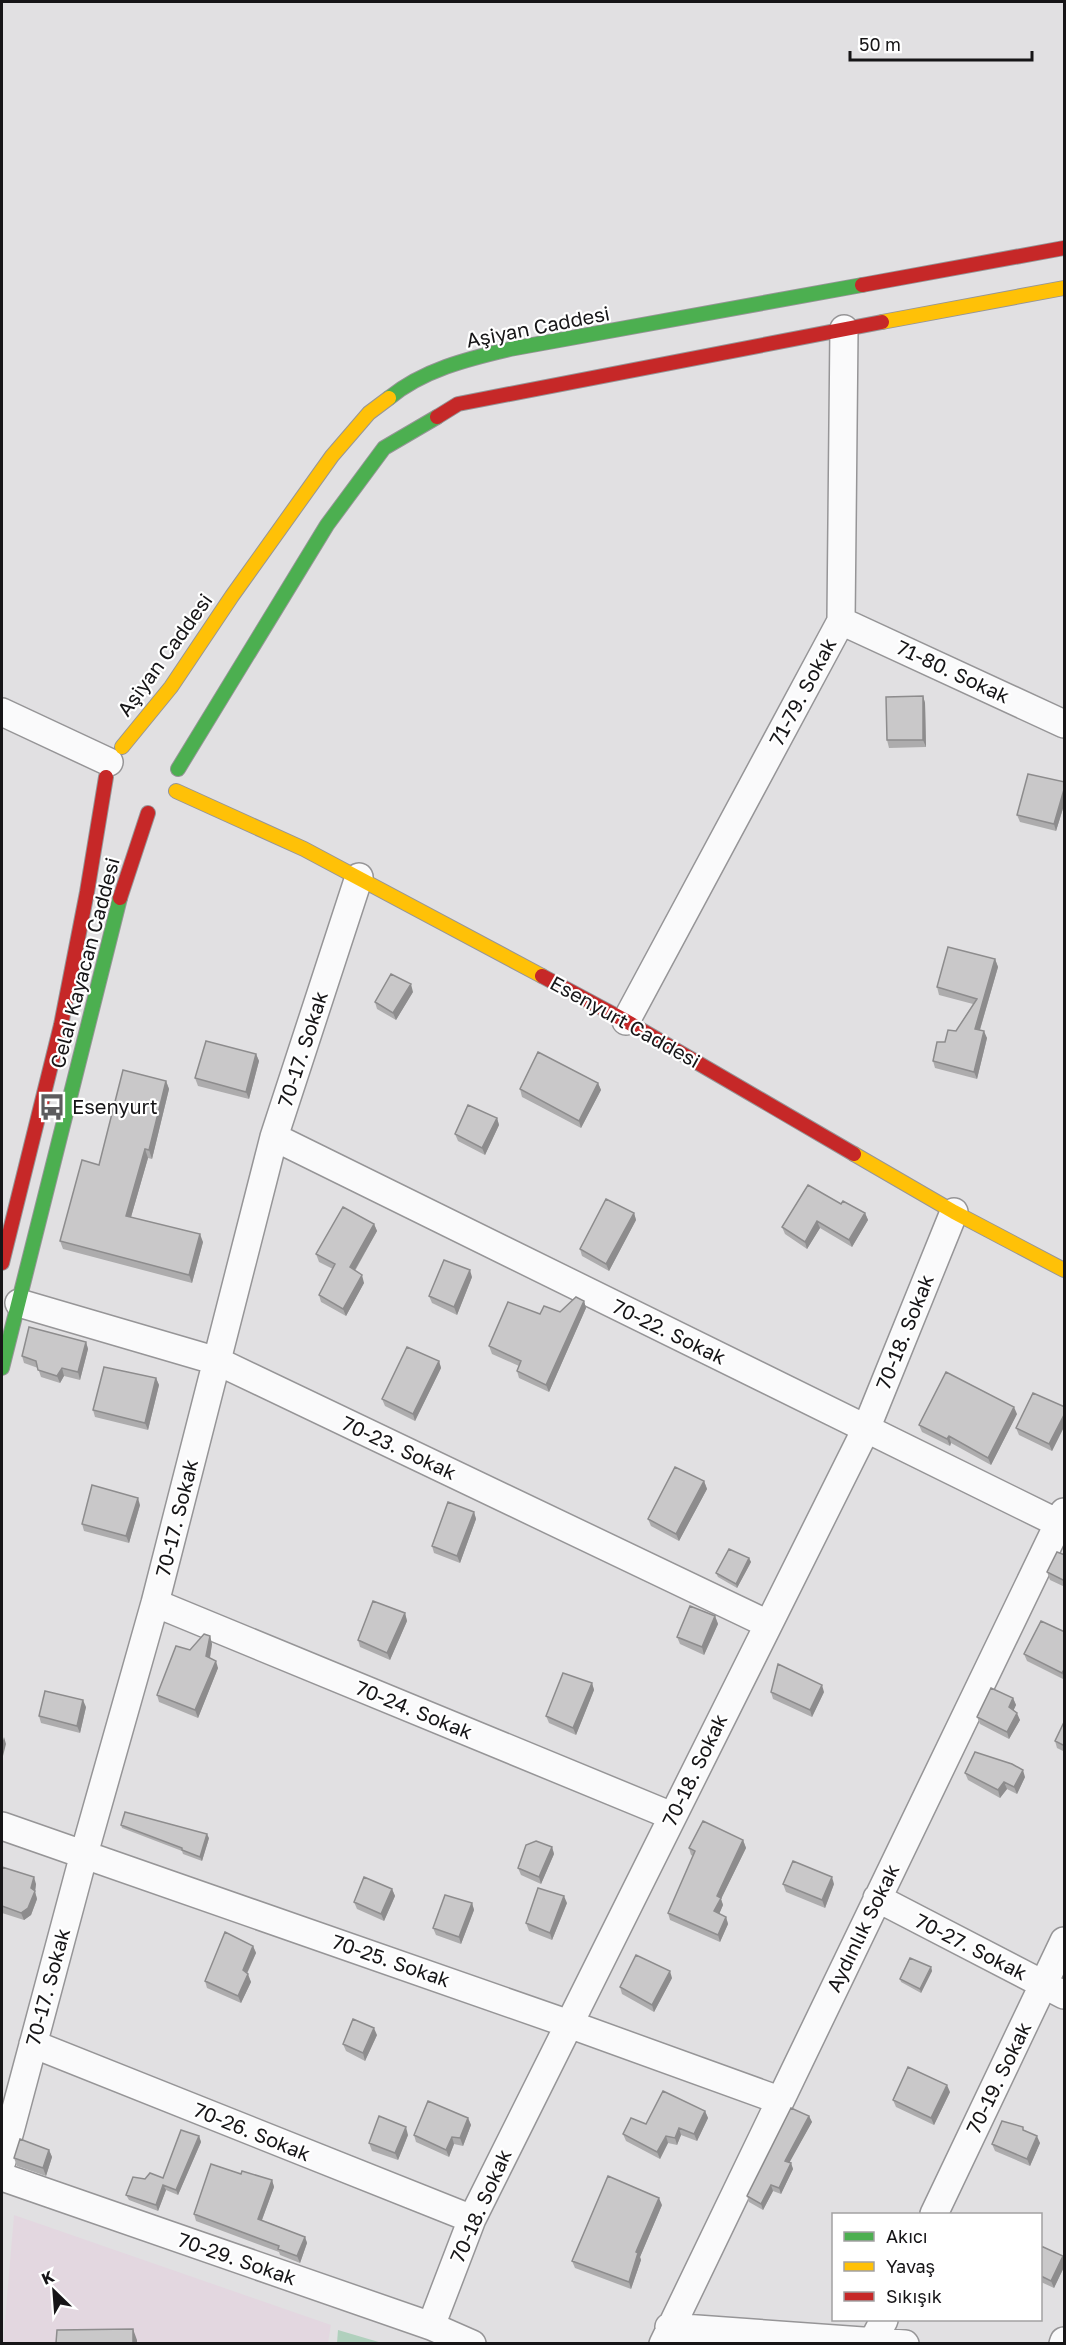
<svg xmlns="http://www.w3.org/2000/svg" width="1066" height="2345" font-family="'Golos Text',sans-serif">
<rect width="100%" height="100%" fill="#e1e0e2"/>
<path fill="#e3d7e0" d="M 14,2215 L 331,2325 L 328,2343 L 3,2344 Z"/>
<path fill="#b0d0bd" d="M 338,2330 L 382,2343 L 337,2343 Z"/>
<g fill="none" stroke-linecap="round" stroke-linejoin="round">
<defs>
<path id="street" d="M 841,621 L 1064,724
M 2,712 L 109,762
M 626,1021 L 841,621 L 844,329
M 274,1137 L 1064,1526
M 19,1303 L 217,1361 L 768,1624
M 155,1603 L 672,1816
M 2,1826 L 569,2024 L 779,2100
M 877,1898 L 1064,1995
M 33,2044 L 472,2219
M 2,2161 L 84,1854 L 155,1603 L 274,1137 L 359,877
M 2,2177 L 431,2326 L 472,2344
M 934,2214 L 1064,1941
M 431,2326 L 472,2219 L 866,1429 L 954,1212
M 669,2327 L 905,2344
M 873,2341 L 884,2320
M 663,2344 L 1064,1512
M 1063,2344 L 1064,2341"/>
<path id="fast" d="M 389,398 C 423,370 467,359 510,349 L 862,285
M 178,769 L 327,525 L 384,448 L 437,417
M 2,1368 L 120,898"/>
<path id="slow" d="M 882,322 L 1064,288
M 122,747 L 171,687 L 232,596 L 332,456 L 369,413 L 389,398
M 176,791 L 304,849 L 542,976
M 854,1154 L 954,1212 L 1064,1270"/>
<path id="jam" d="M 862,285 L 1064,248
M 437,417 L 458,404 L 882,322
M 120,898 L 148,813
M 542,976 L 626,1021 L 854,1154
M 2,1263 L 61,1025 L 87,892 L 106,777"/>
</defs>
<use href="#street" stroke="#969597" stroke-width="30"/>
<use href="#fast" stroke="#969597" stroke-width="16"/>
<use href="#slow" stroke="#969597" stroke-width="16"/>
<use href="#jam" stroke="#969597" stroke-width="16"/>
<use href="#street" stroke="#fafafb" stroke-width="27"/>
<use href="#fast" stroke="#4caf50" stroke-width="14"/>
<use href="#slow" stroke="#ffc107" stroke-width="14"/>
<use href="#jam" stroke="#c62828" stroke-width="14"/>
</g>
<path fill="#adacad" d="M 923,696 L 925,703 L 926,747 L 889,748 L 887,740 Z
M 1065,782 L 1065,802 L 1056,831 L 1020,822 L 1017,815 Z
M 995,959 L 998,967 L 980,1030 L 987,1038 L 977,1079 L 935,1068 L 933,1061 L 945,1042 L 956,1031 L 973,1004 L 939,995 L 937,987 Z
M 413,992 L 396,1020 L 377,1009 L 375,1002 Z
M 256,1054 L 259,1061 L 249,1099 L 198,1086 L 195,1078 Z
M 166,1081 L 169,1089 L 152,1159 L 148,1158 L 131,1217 L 203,1242 L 192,1283 L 63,1249 L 60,1241 L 99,1165 Z
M 598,1083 L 601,1090 L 581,1128 L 522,1097 L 520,1089 Z
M 497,1118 L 499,1125 L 485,1155 L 458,1141 L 455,1134 Z
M 841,1204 L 865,1213 L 868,1220 L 852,1247 L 820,1228 L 807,1249 L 785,1234 L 782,1227 Z
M 634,1213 L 636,1220 L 609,1271 L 582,1256 L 580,1249 Z
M 374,1224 L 377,1231 L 355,1271 L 364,1283 L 346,1316 L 321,1302 L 319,1295 L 333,1269 L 319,1262 L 316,1254 Z
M 472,1277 L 457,1315 L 432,1303 L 429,1296 Z
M 584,1301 L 586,1308 L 549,1392 L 519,1378 L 517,1371 L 519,1366 L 492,1354 L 489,1346 L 540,1314 L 560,1312 Z
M 86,1342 L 88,1349 L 80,1380 L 64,1376 L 60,1383 L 41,1377 L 38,1368 L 24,1363 L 22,1356 Z
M 439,1361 L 441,1368 L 415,1421 L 385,1406 L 382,1399 Z
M 156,1378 L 159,1385 L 148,1430 L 95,1417 L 93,1410 Z
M 1065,1407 L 1065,1425 L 1052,1451 L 1019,1435 L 1016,1428 Z
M 1017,1414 L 991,1465 L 951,1443 L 950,1446 L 922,1432 L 919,1425 Z
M 704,1481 L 707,1489 L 679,1541 L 651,1526 L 648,1519 Z
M 140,1505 L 129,1543 L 84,1531 L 82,1524 Z
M 474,1512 L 476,1519 L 460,1563 L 434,1553 L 432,1546 Z
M 1065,1555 L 1065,1587 L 1050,1580 L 1047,1572 Z
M 749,1558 L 751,1562 L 737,1588 L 718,1577 L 716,1573 Z
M 405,1613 L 407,1621 L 390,1660 L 360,1647 L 358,1640 Z
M 715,1616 L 718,1624 L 704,1655 L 680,1644 L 677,1637 Z
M 1065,1632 L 1065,1680 L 1027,1661 L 1024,1654 Z
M 210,1636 L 212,1644 L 210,1658 L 218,1668 L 198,1718 L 159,1702 L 157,1695 L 190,1650 Z
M 592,1683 L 594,1690 L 576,1735 L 549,1723 L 546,1716 Z
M 771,1692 L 824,1692 L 812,1717 L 773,1699 Z
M 1013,1698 L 1016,1705 L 1013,1710 L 1020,1720 L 1009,1739 L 980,1724 L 977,1717 Z
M 86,1707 L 80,1733 L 41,1723 L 39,1716 Z
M 1065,1720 L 1065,1752 L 1057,1748 L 1055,1741 Z
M 965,1773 L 1025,1777 L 1017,1794 L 1007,1789 L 1000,1798 L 968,1780 Z
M 121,1825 L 209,1838 L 202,1861 L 183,1854 L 182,1851 L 122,1828 Z
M 743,1840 L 746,1848 L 721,1899 L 723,1905 L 719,1914 L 726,1917 L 728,1924 L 720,1942 L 670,1920 L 668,1913 L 693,1856 L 691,1855 L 689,1848 Z
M 552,1847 L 554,1854 L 541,1884 L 521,1875 L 518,1868 Z
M 2,1867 L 36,1884 L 35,1891 L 37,1899 L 31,1915 L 24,1920 L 2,1913 Z
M 783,1884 L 834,1884 L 825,1908 L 786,1892 Z
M 392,1889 L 395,1896 L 384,1921 L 357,1909 L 354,1902 Z
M 472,1903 L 474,1910 L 461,1944 L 436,1935 L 433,1928 Z
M 567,1903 L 552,1940 L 529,1931 L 526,1923 Z
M 253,1946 L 256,1953 L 247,1974 L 251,1982 L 241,2003 L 207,1988 L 205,1981 Z
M 931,1967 L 932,1971 L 921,1993 L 901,1982 L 900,1979 Z
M 672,1978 L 654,2012 L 622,1994 L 620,1987 Z
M 377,2035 L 365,2061 L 346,2051 L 343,2044 Z
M 950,2092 L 934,2125 L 896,2107 L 893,2100 Z
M 705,2111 L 708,2118 L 697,2141 L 681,2135 L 677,2145 L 668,2143 L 660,2159 L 626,2141 L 623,2134 L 646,2124 Z
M 809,2116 L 812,2122 L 789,2162 L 791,2163 L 793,2169 L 781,2194 L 773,2191 L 763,2210 L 749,2202 L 747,2196 Z
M 468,2118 L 471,2125 L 463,2146 L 454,2144 L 449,2157 L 416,2142 L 414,2135 Z
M 1024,2130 L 1040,2143 L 1030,2166 L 995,2151 L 992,2144 Z
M 408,2135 L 398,2160 L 372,2151 L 369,2143 Z
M 199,2136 L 201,2142 L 178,2195 L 166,2190 L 158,2211 L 129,2200 L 126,2195 L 145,2179 L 163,2178 Z
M 49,2150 L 52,2157 L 46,2176 L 17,2166 L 14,2158 Z
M 241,2174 L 272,2180 L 274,2187 L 262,2220 L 305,2237 L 307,2243 L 300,2263 L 280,2255 L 279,2252 L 196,2221 L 194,2214 Z
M 662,2205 L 640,2257 L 641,2260 L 631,2289 L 575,2268 L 572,2261 Z
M 1041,2246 L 1063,2256 L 1065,2260 L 1065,2265 L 1054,2288 L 1041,2282 Z"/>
<path fill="#8d8c8d" d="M 923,696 L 925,703 L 926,747 L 923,740 Z
M 1065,786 L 1065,802 L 1056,831 L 1054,824 Z
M 995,959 L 998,967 L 978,1036 L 975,1029 Z
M 411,984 L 413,992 L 396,1020 L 393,1013 Z
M 984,1031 L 987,1038 L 977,1079 L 974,1072 Z
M 256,1054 L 259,1061 L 249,1099 L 246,1092 Z
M 166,1081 L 169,1089 L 152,1159 L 149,1150 Z
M 598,1083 L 601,1090 L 581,1128 L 579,1121 Z
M 497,1118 L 499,1125 L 485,1155 L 482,1148 Z
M 145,1149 L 148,1158 L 129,1224 L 126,1216 Z
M 634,1213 L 636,1220 L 609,1271 L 606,1264 Z
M 865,1213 L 868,1220 L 852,1247 L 849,1240 Z
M 817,1221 L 820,1228 L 807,1249 L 805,1242 Z
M 374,1224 L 377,1231 L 352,1275 L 350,1267 Z
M 200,1234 L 203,1242 L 192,1283 L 189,1275 Z
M 470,1270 L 472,1277 L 457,1315 L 454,1307 Z
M 362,1275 L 364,1283 L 346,1316 L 343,1309 Z
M 584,1301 L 586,1308 L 549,1392 L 546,1385 Z
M 86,1342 L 88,1349 L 80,1380 L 78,1372 Z
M 439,1361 L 441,1368 L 415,1421 L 413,1414 Z
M 62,1368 L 64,1376 L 60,1383 L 57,1376 Z
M 156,1378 L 159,1385 L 148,1430 L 145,1423 Z
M 1014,1407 L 1017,1414 L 991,1465 L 988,1458 Z
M 1065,1413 L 1065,1425 L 1052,1451 L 1049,1444 Z
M 949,1436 L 951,1443 L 950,1446 L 947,1439 Z
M 704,1481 L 707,1489 L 679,1541 L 676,1534 Z
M 138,1498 L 140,1505 L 129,1543 L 126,1536 Z
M 474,1512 L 476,1519 L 460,1563 L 457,1556 Z
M 749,1558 L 751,1562 L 737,1588 L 736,1584 Z
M 405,1613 L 407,1621 L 390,1660 L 387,1653 Z
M 715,1616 L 718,1624 L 704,1655 L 702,1647 Z
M 210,1636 L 212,1644 L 209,1663 L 206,1656 Z
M 216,1661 L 218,1668 L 198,1718 L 195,1710 Z
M 1065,1668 L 1065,1679 L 1062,1673 Z
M 592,1683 L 594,1690 L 576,1735 L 573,1728 Z
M 822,1685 L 824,1692 L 812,1717 L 810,1710 Z
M 1013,1698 L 1016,1705 L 1012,1714 L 1009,1707 Z
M 83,1700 L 86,1707 L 80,1733 L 77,1726 Z
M 1017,1713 L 1020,1720 L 1009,1739 L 1007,1732 Z
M 4,1737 L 6,1744 L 2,1760 L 2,1744 Z
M 1023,1770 L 1025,1777 L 1017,1794 L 1014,1787 Z
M 1004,1782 L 1007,1789 L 1000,1798 L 998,1790 Z
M 207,1834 L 209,1838 L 202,1861 L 200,1857 Z
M 743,1840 L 746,1848 L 721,1899 L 723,1905 L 717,1919 L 714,1911 L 717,1896 Z
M 552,1847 L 554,1854 L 541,1884 L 539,1877 Z
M 34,1877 L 36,1884 L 35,1892 L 37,1899 L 31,1915 L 24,1920 L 21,1913 L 31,1888 Z
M 832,1877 L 834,1884 L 825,1908 L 822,1900 Z
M 392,1889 L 395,1896 L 384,1921 L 381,1914 Z
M 564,1896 L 567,1903 L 552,1940 L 550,1933 Z
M 472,1903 L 474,1910 L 461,1944 L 459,1937 Z
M 726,1917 L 728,1924 L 720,1942 L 718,1935 Z
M 253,1946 L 256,1953 L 245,1977 L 243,1970 Z
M 931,1967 L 932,1971 L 921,1993 L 920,1989 Z
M 670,1971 L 672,1978 L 654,2012 L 652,2005 Z
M 248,1974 L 251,1982 L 241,2003 L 238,1996 Z
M 374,2028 L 377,2035 L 365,2061 L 363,2053 Z
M 947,2085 L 950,2092 L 934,2125 L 931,2118 Z
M 705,2111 L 708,2118 L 697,2141 L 694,2134 Z
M 809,2116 L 812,2122 L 787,2167 L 785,2161 Z
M 468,2118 L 471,2125 L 463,2146 L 460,2138 Z
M 406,2127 L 408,2135 L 398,2160 L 395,2153 Z
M 679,2128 L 681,2135 L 677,2145 L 675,2138 Z
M 199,2136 L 201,2142 L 178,2195 L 176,2190 Z
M 666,2136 L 668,2143 L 660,2159 L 657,2152 Z
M 1037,2136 L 1040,2143 L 1030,2166 L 1027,2159 Z
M 452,2137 L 454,2144 L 449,2157 L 446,2150 Z
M 49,2150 L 52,2157 L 46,2176 L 43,2168 Z
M 791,2163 L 793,2169 L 781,2194 L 779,2188 Z
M 272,2180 L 274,2187 L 260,2225 L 258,2219 Z
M 163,2185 L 166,2190 L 158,2211 L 156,2205 Z
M 771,2185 L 773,2191 L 763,2210 L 761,2204 Z
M 659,2198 L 662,2205 L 640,2257 L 641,2260 L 631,2289 L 629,2282 L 636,2252 Z
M 305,2237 L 307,2243 L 300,2263 L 297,2256 Z
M 1063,2256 L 1065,2260 L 1065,2265 L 1054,2288 L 1051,2281 Z
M 133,2329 L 137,2340 L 137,2343 L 133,2343 Z"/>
<path fill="#c9c8c9" stroke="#8d8c8d" stroke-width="1.5" d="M 923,696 L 923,740 L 887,740 L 886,697 Z
M 1028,774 L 1065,782 L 1065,786 L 1054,824 L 1017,815 Z
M 948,947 L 995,959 L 975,1029 L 984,1031 L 974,1072 L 933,1061 L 937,1042 L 945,1042 L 948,1030 L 956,1031 L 977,999 L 937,987 Z
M 391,974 L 411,984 L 393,1013 L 375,1002 Z
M 206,1041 L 256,1054 L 246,1092 L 195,1078 Z
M 538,1052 L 598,1083 L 579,1121 L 520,1089 Z
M 123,1070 L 166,1081 L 149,1150 L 145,1149 L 126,1216 L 200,1234 L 189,1275 L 60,1241 L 82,1160 L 99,1165 Z
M 468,1105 L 497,1118 L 482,1148 L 455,1134 Z
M 808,1185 L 841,1204 L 843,1201 L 865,1213 L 849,1240 L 817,1221 L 805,1242 L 782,1227 Z
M 606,1199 L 634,1213 L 606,1264 L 580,1249 Z
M 343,1207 L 374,1224 L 350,1267 L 362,1275 L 343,1309 L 319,1295 L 335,1264 L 316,1254 Z
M 444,1260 L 470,1270 L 454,1307 L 429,1296 Z
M 576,1297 L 584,1301 L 546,1385 L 517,1371 L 521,1361 L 489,1346 L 508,1302 L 540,1314 L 544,1306 L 560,1312 Z
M 29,1327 L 86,1342 L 78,1372 L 62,1368 L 57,1376 L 38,1370 L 36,1361 L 22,1356 Z
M 407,1347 L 439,1361 L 413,1414 L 382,1399 Z
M 104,1367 L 156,1378 L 145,1423 L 93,1410 Z
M 946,1372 L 1014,1407 L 988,1458 L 949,1436 L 947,1439 L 919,1425 Z
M 1033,1393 L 1065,1407 L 1065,1413 L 1049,1444 L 1016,1428 Z
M 675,1467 L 704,1481 L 676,1534 L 648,1519 Z
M 92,1485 L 138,1498 L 126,1536 L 82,1524 Z
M 448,1502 L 474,1512 L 457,1556 L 432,1546 Z
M 729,1549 L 749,1558 L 736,1584 L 716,1573 Z
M 1057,1552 L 1065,1555 L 1065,1581 L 1047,1572 Z
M 373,1601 L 405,1613 L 387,1653 L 358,1640 Z
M 690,1606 L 715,1616 L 702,1647 L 677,1637 Z
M 1041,1621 L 1065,1632 L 1065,1668 L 1062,1673 L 1024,1654 Z
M 204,1634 L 210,1636 L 206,1656 L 216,1661 L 195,1710 L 157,1695 L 176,1646 L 190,1650 Z
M 778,1664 L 822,1685 L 810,1710 L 771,1692 Z
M 563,1673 L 592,1683 L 573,1728 L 546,1716 Z
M 991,1688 L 1013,1698 L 1009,1707 L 1017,1713 L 1007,1732 L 977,1717 Z
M 45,1691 L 83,1700 L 77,1726 L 39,1716 Z
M 1065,1720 L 1065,1746 L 1055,1741 Z
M 975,1752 L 1012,1764 L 1023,1770 L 1014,1787 L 1004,1782 L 998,1790 L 965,1773 Z
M 125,1812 L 207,1834 L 200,1857 L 182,1850 L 182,1848 L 121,1825 Z
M 703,1821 L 743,1840 L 717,1896 L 721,1898 L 714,1911 L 726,1917 L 718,1935 L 668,1913 L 695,1851 L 689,1848 Z
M 536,1841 L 552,1847 L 539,1877 L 518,1868 L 526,1845 Z
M 793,1861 L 832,1877 L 822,1900 L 783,1884 Z
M 2,1867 L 34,1877 L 31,1888 L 35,1891 L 28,1908 L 21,1913 L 2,1906 Z
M 364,1877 L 392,1889 L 381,1914 L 354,1902 Z
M 538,1888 L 564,1896 L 550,1933 L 526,1923 Z
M 445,1895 L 472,1903 L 459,1937 L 433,1928 Z
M 225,1932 L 253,1946 L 243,1970 L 248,1974 L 238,1996 L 205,1981 Z
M 636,1955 L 670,1971 L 652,2005 L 620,1987 Z
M 910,1958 L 931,1967 L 920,1989 L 900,1979 Z
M 353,2019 L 374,2028 L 363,2053 L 343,2044 Z
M 908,2067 L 947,2085 L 931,2118 L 893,2100 Z
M 663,2091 L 705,2111 L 694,2134 L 679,2128 L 675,2138 L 666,2136 L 657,2152 L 623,2134 L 631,2118 L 646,2124 Z
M 428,2101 L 468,2118 L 460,2138 L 452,2137 L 446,2150 L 414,2135 Z
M 791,2108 L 809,2116 L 785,2161 L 791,2163 L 779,2188 L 771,2185 L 761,2204 L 747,2196 Z
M 379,2116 L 406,2127 L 395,2153 L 369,2143 Z
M 1002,2121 L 1023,2127 L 1023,2130 L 1037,2136 L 1027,2159 L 992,2144 Z
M 181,2130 L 199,2136 L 176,2190 L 163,2185 L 156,2205 L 126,2195 L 133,2177 L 145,2179 L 150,2173 L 163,2178 Z
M 20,2139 L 49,2150 L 43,2168 L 14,2158 Z
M 211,2164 L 241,2174 L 242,2171 L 272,2180 L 258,2219 L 305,2237 L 297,2256 L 278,2249 L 279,2246 L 194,2214 Z
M 608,2176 L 659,2198 L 636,2252 L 638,2253 L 629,2282 L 572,2261 Z
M 1041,2246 L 1063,2256 L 1051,2281 L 1041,2276 Z
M 133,2329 L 133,2343 L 56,2343 L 57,2330 Z"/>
<defs>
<symbol id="bus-bare" viewBox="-9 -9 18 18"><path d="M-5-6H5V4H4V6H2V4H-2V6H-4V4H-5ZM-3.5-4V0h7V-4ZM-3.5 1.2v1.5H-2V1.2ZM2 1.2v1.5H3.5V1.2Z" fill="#5d5c5e" stroke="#fff" stroke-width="2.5" paint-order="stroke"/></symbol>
</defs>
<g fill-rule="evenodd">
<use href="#bus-bare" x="33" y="1088" width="38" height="38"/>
</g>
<g text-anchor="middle" stroke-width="4.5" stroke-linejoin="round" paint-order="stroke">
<g font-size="20" fill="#161517" stroke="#fff">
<text transform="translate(538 327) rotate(-11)" y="7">Aşiyan Caddesi</text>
<text transform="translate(165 655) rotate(-54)" y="7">Aşiyan Caddesi</text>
<text transform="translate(953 672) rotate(25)" y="7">71-80. Sokak</text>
<text transform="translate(803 692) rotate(-62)" y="7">71-79. Sokak</text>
<text transform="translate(85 963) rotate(-75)" y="7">Celal Kayacan Caddesi</text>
<text transform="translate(625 1022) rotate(29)" y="7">Esenyurt Caddesi</text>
<text transform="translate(303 1049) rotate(-72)" y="7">70-17. Sokak</text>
<text transform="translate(669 1332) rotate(26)" y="7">70-22. Sokak</text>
<text transform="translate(905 1332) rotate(-68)" y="7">70-18. Sokak</text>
<text transform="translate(399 1448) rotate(25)" y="7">70-23. Sokak</text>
<text transform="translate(177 1518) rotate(-76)" y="7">70-17. Sokak</text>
<text transform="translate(414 1710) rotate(22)" y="7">70-24. Sokak</text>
<text transform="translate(695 1770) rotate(-64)" y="7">70-18. Sokak</text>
<text transform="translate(863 1928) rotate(-64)" y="7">Aydınlık Sokak</text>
<text transform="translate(971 1947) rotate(27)" y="7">70-27. Sokak</text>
<text transform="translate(391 1961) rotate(19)" y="7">70-25. Sokak</text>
<text transform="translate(48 1987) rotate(-75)" y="7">70-17. Sokak</text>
<text transform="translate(999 2078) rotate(-64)" y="7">70-19. Sokak</text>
<text transform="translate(252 2132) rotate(22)" y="7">70-26. Sokak</text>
<text transform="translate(481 2206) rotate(-66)" y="7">70-18. Sokak</text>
<text transform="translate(237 2259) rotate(19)" y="7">70-29. Sokak</text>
</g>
<g font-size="20" fill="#161517" stroke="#fff" text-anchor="start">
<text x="72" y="1114">Esenyurt</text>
</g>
</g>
<rect width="1066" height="2345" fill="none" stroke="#161517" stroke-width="6"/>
<rect x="832" y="2213" width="210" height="108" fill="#ffffff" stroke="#a2a1a2" stroke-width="1.5"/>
<rect x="844" y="2232" width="30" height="9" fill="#4caf50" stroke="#a2a1a2" stroke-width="1.5"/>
<text x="886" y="2243" font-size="18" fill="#161517">Akıcı</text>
<rect x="844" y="2262" width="30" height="9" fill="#ffc107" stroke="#a2a1a2" stroke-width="1.5"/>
<text x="886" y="2273" font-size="18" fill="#161517">Yavaş</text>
<rect x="844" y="2292" width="30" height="9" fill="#c62828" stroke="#a2a1a2" stroke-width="1.5"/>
<text x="886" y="2303" font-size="18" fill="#161517">Sıkışık</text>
<g transform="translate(54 2291) rotate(335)" stroke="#ffffff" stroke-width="4.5" paint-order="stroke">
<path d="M0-4.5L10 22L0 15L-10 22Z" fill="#161517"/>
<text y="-9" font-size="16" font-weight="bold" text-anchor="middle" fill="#161517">K</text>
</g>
<path d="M850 51v9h182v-9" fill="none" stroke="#161517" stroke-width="3"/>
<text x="859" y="51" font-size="18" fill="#161517" stroke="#ffffff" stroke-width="4.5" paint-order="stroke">50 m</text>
</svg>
